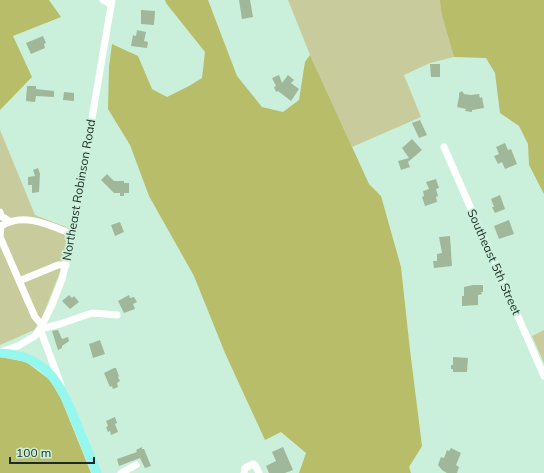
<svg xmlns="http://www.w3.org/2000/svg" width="544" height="473" font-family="Mulish,sans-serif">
<rect width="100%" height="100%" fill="#caf0db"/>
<path fill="#c8cc9c" d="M 288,0 L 441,0 L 454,57 L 430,63 L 404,75 L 421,117 L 352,147 L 310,55 Z
M 0,130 L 35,215 L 71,229 L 62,267 L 41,320 L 34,330 L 0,345 Z
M 544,330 L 544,363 L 532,336 Z"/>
<path fill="#b7bd69" d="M 0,0 L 49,0 L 61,17 L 13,36 L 32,77 L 0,110 Z
M 165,0 L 208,0 L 237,76 L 262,107 L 283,112 L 299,100 L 305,62 L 310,55 L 369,184 L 381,196 L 401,267 L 410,350 L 422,446 L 409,467 L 411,473 L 299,473 L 306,453 L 281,432 L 265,440 L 225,353 L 194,276 L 149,196 L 130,145 L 108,109 L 109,67 L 112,44 L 138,56 L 152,89 L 167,97 L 189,86 L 202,78 L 205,52 L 166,3 Z
M 440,0 L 544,0 L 544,194 L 529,165 L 528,144 L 519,126 L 500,113 L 495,73 L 486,58 L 454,57 L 442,15 Z
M 0,357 L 26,362 L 50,380 L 61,399 L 91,473 L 0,473 Z"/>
<path fill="#a1b799" d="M 239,0 L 250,0 L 253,17 L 242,19 Z
M 141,10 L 155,11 L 154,25 L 141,24 Z
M 137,30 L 146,32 L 144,41 L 148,42 L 147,48 L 131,46 L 133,35 L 136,36 Z
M 43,36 L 46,43 L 44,44 L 45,48 L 31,54 L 26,43 Z
M 430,64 L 440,64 L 440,77 L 431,77 Z
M 279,75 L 282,83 L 288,75 L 294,80 L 291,83 L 299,89 L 291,101 L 278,91 L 276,92 L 274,87 L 276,86 L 272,78 Z
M 27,86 L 36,86 L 36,89 L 54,91 L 54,97 L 36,96 L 35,102 L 26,101 Z
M 462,91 L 464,94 L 471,95 L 479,94 L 480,98 L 482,97 L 484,108 L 472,110 L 472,112 L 465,111 L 466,109 L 457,107 L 459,97 L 459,93 Z
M 64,92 L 74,93 L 74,101 L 63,100 Z
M 420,120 L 427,135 L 419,138 L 412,123 Z
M 412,139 L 422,150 L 408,162 L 410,167 L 401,170 L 398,161 L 409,158 L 402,148 Z
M 505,143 L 508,150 L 511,149 L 517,164 L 505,169 L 502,162 L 498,164 L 494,156 L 499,154 L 496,147 Z
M 38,168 L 40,174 L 39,192 L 32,193 L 32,185 L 28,185 L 28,177 L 35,176 L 33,170 Z
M 107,174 L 114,181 L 124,181 L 124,183 L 129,183 L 129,193 L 124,193 L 124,196 L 120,196 L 120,193 L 114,193 L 101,180 Z
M 436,179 L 439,188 L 436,189 L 438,196 L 436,197 L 437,202 L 425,206 L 422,197 L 424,196 L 423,191 L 429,189 L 426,182 Z
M 500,195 L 505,209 L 495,213 L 492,207 L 494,207 L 491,199 Z
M 509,220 L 514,234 L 499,239 L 494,226 Z
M 120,222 L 124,232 L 115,236 L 111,225 Z
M 450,236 L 452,266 L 434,268 L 433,261 L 437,261 L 437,254 L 442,253 L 439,237 Z
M 473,285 L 483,285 L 483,292 L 481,292 L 482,294 L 478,295 L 478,305 L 462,306 L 462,296 L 464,296 L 464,287 Z
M 69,295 L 72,298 L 74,296 L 79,302 L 70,309 L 62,301 Z
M 129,295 L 130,298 L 134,297 L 137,302 L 133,304 L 135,309 L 124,313 L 118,301 Z
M 58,330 L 62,339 L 68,337 L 69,341 L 62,346 L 62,348 L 58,350 L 52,331 Z
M 100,340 L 105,354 L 93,358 L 89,344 Z
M 453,357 L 468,358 L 467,372 L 453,372 L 453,369 L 451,369 L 451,365 L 453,365 Z
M 114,368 L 116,368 L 119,376 L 118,377 L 120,381 L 117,383 L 118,387 L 113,389 L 112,386 L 110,387 L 104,373 Z
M 115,417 L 117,423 L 115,424 L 118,432 L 111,435 L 110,431 L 108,432 L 106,427 L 108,426 L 106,421 Z
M 142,447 L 142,449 L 144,449 L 151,466 L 145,468 L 140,458 L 119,466 L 117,459 L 137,452 L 136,450 Z
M 283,447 L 293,470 L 285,473 L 269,473 L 266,466 L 276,461 L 272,452 Z
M 451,448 L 461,453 L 456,465 L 459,467 L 457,473 L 447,473 L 442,470 L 438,465 L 441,457 L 444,458 L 447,450 L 449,451 Z"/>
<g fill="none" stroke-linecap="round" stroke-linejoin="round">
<path stroke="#fff" stroke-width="7" d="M 103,0 L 111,4
M 444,147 L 544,376
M 0,212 L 1,216 L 9,221
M 19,281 L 58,265 L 66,265
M 42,325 L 35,317 L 31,308 L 0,237 L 1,226 C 24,212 49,225 72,234
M 40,329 L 60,324 L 92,313 L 117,315
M 40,329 L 61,385
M 0,352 L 18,346 L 35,336 L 40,329 L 52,305 L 62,279 L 72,236 L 112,0
M 121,473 L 136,465
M 244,473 L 245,468 L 253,464 L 255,465 L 259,473"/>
<path stroke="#95f7ee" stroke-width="9" d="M 0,353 C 47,355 60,383 76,422 C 83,439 90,456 97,473"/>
</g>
<g text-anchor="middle" stroke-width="4" stroke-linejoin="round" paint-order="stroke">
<g font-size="12" fill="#1c2b23" stroke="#caf0db">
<text transform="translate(79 190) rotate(-80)" y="4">Northeast Robinson Road</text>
<text transform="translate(494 262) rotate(66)" y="4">Southeast 5th Street</text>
</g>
</g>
<path d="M10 457v6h84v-6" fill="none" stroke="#1c2b23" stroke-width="2"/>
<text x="16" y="457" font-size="12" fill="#1c2b23" stroke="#caf0db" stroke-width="3" paint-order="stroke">100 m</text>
</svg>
